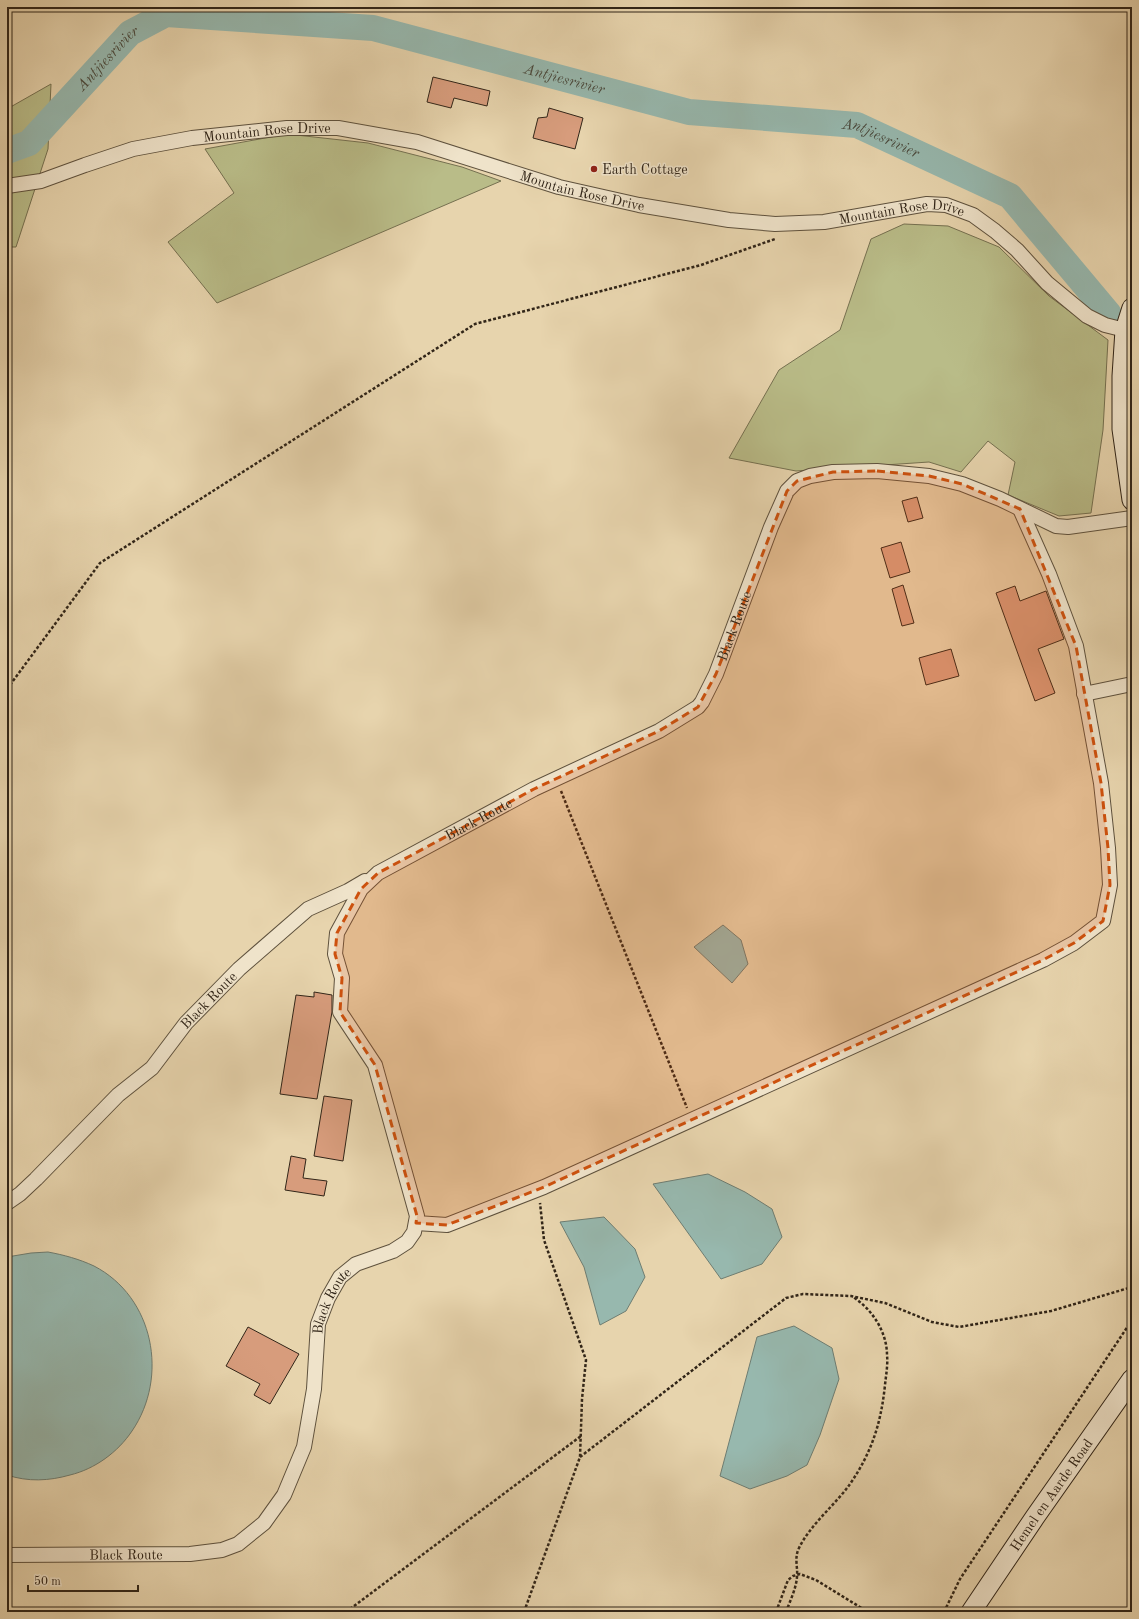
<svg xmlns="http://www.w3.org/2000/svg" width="1139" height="1619" font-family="'Old Standard TT',serif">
<rect width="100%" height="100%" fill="#e7d4ad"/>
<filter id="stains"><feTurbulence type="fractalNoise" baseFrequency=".005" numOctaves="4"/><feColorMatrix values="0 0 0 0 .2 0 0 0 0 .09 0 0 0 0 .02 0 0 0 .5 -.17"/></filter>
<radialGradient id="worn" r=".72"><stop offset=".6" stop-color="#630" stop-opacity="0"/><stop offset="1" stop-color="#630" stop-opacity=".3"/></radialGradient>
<path fill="#b9bc88" stroke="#757050" d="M 51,84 L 48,149 L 16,247 L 7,247 L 7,109 Z
M 287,134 L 368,143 L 462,167 L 501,181 L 217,303 L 168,242 L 234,193 L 205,149 Z
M 904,224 L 948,226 L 999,247 L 1049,296 L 1108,340 L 1103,430 L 1091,513 L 1059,516 L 1008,495 L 1015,462 L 988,441 L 961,472 L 929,462 L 796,471 L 729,458 L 779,370 L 840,330 L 871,239 Z"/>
<path fill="#97b8ae" stroke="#6e7d72" d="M 723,925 L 741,940 L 748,964 L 732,983 L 694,947 Z
M 708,1174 L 745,1192 L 772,1209 L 782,1237 L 762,1264 L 721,1279 L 653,1184 Z
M 604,1217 L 635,1249 L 645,1277 L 626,1311 L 600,1325 L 584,1267 L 560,1222 Z
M 48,1252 C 64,1255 79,1259 94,1266 C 154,1297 169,1377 132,1431 C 118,1452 95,1469 70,1475 C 49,1481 28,1482 7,1475 L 7,1257 L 31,1253 Z
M 794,1326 L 832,1348 L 839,1379 L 820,1435 L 807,1465 L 787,1476 L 750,1489 L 720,1476 L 757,1337 Z"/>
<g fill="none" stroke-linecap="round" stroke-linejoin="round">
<path stroke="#97b8ae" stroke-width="26" id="s1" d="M 7,151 L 29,143 L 130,33 L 166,14 L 373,28 L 689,112 L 857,125 L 1010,196 L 1109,314"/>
</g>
<path fill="#d79c7c" stroke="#312518" d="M 433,77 L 490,91 L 487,106 L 454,98 L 451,108 L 427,102 Z
M 549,108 L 583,118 L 575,149 L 533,138 L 538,118 L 547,117 Z
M 917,497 L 923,518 L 908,522 L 902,501 Z
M 901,542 L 910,572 L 890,578 L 881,548 Z
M 903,585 L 914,623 L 902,626 L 892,589 Z
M 1015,586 L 1020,601 L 1046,591 L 1064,639 L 1038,649 L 1055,693 L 1035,701 L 996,593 Z
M 951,649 L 959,676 L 926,685 L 919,658 Z
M 314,992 L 332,995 L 332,1012 L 317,1099 L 280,1094 L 296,995 L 314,997 Z
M 324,1096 L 352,1100 L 343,1161 L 314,1156 Z
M 291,1156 L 306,1159 L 303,1178 L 327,1181 L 324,1196 L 285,1190 Z
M 248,1327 L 299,1354 L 270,1404 L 254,1395 L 260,1384 L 226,1366 Z"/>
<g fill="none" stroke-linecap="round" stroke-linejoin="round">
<defs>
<g id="street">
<path id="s2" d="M 7,186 L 41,181 L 85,165 L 133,149 L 192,138 L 287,128 L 338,128 L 417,142 L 559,187 L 639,205 L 729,220 L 775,224 L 824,222 L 927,204 L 946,205 L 973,215 L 995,231 L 1017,250 L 1047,283 L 1087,316 L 1105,325 L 1125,330"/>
<path d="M 1084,694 L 1132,684"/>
<path id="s3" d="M 7,1203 L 20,1194 L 36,1179 L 118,1095 L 152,1068 L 186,1023 L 239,969 L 308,909 L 348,891 L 365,881"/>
<path d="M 416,1223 L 447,1225 L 544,1187 L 1043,960 L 1074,943 L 1103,921 L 1110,885 L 1108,848 L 1101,783 L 1076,646 L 1049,574 L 1020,509"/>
<path id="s4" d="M 7,1555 L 190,1554 L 222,1550 L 238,1544 L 264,1523 L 284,1495 L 304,1447 L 314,1389 L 318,1324 L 328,1298 L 340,1277 L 356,1264 L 393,1251 L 407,1242 L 414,1232 L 417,1216 L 375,1065 L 340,1012 L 342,978 L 335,954 L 337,933 L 361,889 L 378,873 L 534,789 L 659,731 L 698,707 L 702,702 L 716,674 L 771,527 L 787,491 L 797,481 L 810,476 L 833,472 L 877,471 L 929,476 L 962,484 L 1000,499 L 1056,526 L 1068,527 L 1132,518"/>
</g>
<g id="secondary">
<path d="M 1132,308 L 1125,330 L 1122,376 L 1122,429 L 1132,500"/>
<path id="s5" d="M 971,1612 L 1035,1517 L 1132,1379"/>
</g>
</defs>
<use href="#street" stroke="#5e513d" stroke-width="16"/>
<use href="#secondary" stroke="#312518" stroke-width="21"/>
<path stroke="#312518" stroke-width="2.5" stroke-dasharray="3 2" stroke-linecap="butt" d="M 7,689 L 100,563 L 475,324 L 701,265 L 775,239
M 561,791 L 687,1108
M 580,1457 L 786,1298 L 803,1294 L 851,1296 L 885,1303 L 932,1322 L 959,1327 L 1051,1311 L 1132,1287
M 346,1612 L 581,1436
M 524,1612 L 580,1457 L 582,1399 L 586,1360 L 544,1240 L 540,1203
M 776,1612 L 788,1580 L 793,1576 L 800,1574 L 816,1580 L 868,1612
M 786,1612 C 790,1601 796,1589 797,1577 C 798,1567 794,1558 799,1548 C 810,1525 835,1505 850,1484 C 872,1452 881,1423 885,1385 C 886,1375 888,1365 887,1355 C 887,1332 872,1309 853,1297
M 944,1612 L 960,1579 L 1132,1320"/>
<use href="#street" stroke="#efe3ca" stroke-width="14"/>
<use href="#secondary" stroke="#efe3ca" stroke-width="19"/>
</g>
<path fill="#cd510e" fill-opacity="0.2" stroke="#cd510e" stroke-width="3" stroke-dasharray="8 5" stroke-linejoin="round" d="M 877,471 L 929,476 L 962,484 L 1020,509 L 1076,646 L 1101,783 L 1108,848 L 1110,885 L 1103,921 L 1074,943 L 1043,960 L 544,1187 L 447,1225 L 416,1223 L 417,1216 L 375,1065 L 340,1012 L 342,978 L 335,954 L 337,933 L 361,889 L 378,873 L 410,856 L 534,789 L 659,731 L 698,707 L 716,674 L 787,491 L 797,481 L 833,472 Z"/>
<circle fill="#8f2418" stroke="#efe3ca" stroke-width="1.5" cx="594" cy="169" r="4"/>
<g text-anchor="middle" stroke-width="3" stroke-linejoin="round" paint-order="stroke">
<g font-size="14" fill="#312518" stroke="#efe3ca">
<text dy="5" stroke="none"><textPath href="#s2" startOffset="267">Mountain Rose Drive</textPath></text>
<text dy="5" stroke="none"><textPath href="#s2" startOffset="591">Mountain Rose Drive</textPath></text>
<text dy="5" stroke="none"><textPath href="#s2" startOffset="915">Mountain Rose Drive</textPath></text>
<text dy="5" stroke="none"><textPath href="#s4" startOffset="1457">Black Route</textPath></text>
<text dy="5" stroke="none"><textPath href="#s4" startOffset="1121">Black Route</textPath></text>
<text dy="5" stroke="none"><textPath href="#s3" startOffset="287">Black Route</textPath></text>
<text dy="5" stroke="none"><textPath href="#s4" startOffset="503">Black Route</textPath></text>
<text dy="5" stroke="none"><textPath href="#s5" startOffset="142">Hemel en Aarde Road</textPath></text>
<text dy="5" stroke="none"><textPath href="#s4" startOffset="119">Black Route</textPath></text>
</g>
<g font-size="14" fill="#312518" stroke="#efe3ca" text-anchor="start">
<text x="602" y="174">Earth Cottage</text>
</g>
<g font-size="15" font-style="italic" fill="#4a4a3e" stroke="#efe3ca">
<text dy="5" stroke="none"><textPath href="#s1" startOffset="139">Antjiesrivier</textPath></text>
<text dy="5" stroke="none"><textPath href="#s1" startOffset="619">Antjiesrivier</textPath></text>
<text dy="5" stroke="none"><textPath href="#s1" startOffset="943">Antjiesrivier</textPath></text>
</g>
</g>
<rect width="1139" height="1619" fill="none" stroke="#e7d4ad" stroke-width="24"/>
<rect x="8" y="8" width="1123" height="1603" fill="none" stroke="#312518" stroke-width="2"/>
<rect x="12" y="12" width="1115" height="1595" fill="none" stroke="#312518"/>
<path d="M28 1585v6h110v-6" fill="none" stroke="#312518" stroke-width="2"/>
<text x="34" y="1585" font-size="12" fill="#312518" stroke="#efe3ca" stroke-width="3" paint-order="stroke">50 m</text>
<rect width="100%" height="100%" filter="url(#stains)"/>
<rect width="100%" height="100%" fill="url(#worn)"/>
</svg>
